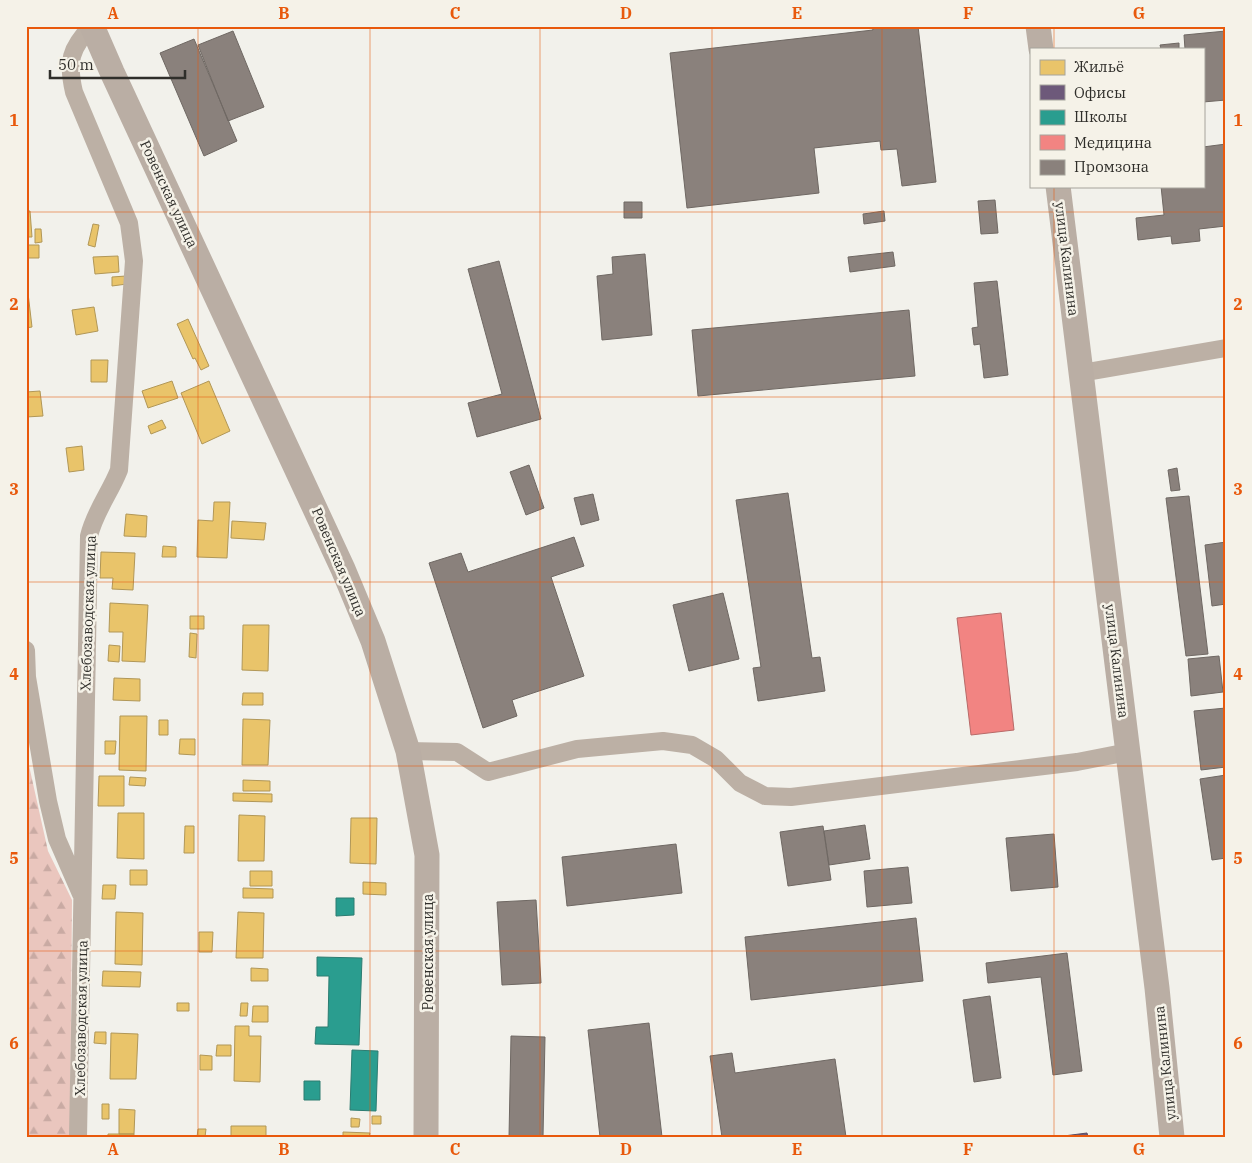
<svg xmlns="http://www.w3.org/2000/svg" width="1252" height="1163" font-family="'IBM Plex Serif',serif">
<defs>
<pattern id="forest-firs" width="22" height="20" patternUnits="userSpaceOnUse" patternTransform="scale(1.25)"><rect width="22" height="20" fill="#eac6be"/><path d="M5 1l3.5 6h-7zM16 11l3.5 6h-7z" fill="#c9aaa3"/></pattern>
</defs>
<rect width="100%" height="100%" fill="#f2f1eb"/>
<path fill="url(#forest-firs)" d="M 26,752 L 48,851 L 72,900 L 70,1137 L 26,1137 Z"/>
<path fill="#e9c46a" stroke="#b19757" d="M 26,211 L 30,211 L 32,237 L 26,237 Z
M 93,224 L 99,225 L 95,247 L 88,245 Z
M 35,229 L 41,229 L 42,242 L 35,243 Z
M 26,245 L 39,245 L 39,258 L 26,258 Z
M 118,256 L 119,272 L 95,274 L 93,257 Z
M 126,276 L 127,284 L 112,286 L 112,277 Z
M 26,293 L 28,293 L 32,327 L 26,328 Z
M 94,307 L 98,331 L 76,335 L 72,310 Z
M 188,319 L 209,366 L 201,370 L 195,358 L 193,359 L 177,324 Z
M 91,360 L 108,360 L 107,382 L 91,382 Z
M 172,381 L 178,398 L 148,408 L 142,391 Z
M 209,381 L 230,431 L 202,444 L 181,393 Z
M 40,391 L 43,416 L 26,417 L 26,392 Z
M 162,420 L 166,428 L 151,434 L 148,426 Z
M 82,446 L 84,470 L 69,472 L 66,448 Z
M 214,502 L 230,502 L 227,558 L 197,557 L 198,520 L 213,521 Z
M 126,514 L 147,516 L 146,537 L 124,536 Z
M 232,521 L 266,523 L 264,540 L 231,538 Z
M 163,546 L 176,547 L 176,557 L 162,557 Z
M 101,552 L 135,553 L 133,590 L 112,589 L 113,578 L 100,578 Z
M 110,603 L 148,605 L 145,662 L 122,661 L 123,632 L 109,632 Z
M 190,616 L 204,616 L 204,629 L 190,629 Z
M 243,625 L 269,625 L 268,671 L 242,670 Z
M 190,633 L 197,634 L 196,658 L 189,657 Z
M 109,645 L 120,646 L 119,662 L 108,661 Z
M 114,678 L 140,679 L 140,701 L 113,700 Z
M 243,693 L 263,693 L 263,705 L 242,705 Z
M 120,716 L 147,716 L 146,771 L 119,770 Z
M 243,719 L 270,720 L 268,765 L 242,765 Z
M 159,720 L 168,720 L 168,735 L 159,735 Z
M 180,739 L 195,739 L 195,755 L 179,754 Z
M 105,741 L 116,741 L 115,754 L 105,754 Z
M 99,776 L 124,776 L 124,806 L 98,806 Z
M 130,777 L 146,778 L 145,786 L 129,785 Z
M 243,780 L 270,781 L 270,791 L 243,791 Z
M 233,793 L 272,794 L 272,802 L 233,801 Z
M 118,813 L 144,813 L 144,859 L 117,858 Z
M 239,815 L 265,816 L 264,861 L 238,861 Z
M 351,818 L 377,818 L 376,864 L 350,863 Z
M 185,826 L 194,826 L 194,853 L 184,853 Z
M 130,870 L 147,870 L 147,885 L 130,885 Z
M 250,871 L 272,871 L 272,886 L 250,886 Z
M 363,882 L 386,883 L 386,895 L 363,894 Z
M 103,885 L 116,885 L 115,899 L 102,899 Z
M 243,888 L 273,889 L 273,898 L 243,898 Z
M 116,912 L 143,913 L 142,965 L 115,964 Z
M 238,912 L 264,913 L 263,958 L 236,958 Z
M 199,932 L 213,932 L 212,952 L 199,952 Z
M 251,968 L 268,969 L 268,981 L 251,981 Z
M 103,971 L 141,972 L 140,987 L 102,986 Z
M 177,1003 L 189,1003 L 189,1011 L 177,1011 Z
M 241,1003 L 248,1003 L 247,1016 L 240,1016 Z
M 253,1006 L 268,1006 L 268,1022 L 252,1022 Z
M 235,1026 L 249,1026 L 249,1036 L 261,1036 L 260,1082 L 234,1081 Z
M 95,1032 L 106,1032 L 106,1044 L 94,1043 Z
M 111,1033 L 138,1034 L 136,1079 L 110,1079 Z
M 217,1045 L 231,1045 L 231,1056 L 216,1056 Z
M 200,1055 L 212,1056 L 212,1070 L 200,1070 Z
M 102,1104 L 109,1104 L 109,1119 L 102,1119 Z
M 119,1109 L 135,1110 L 134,1134 L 119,1134 Z
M 372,1116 L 381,1116 L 381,1124 L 372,1124 Z
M 351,1118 L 360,1119 L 359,1127 L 351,1127 Z
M 231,1126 L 266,1126 L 266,1137 L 231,1137 Z
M 198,1129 L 206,1129 L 205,1137 L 197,1137 Z
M 343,1132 L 370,1133 L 369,1137 L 343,1137 Z
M 108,1134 L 134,1134 L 134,1137 L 108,1137 Z"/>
<path fill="#6d597a" stroke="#5a4c62" d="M 1087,1133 L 1088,1137 L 1056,1137 Z"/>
<path fill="#2a9d8f" stroke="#2c7c71" d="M 336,898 L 354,898 L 354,915 L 336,916 Z
M 317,957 L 362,958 L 359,1045 L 315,1044 L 316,1027 L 328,1027 L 329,976 L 317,976 Z
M 352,1050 L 378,1051 L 376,1111 L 350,1110 Z
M 304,1081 L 320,1081 L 320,1100 L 304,1100 Z"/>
<path fill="#f28482" stroke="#b86a68" d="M 1001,613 L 1014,730 L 971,735 L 957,618 Z"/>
<path fill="#8a817c" stroke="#6f6863" d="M 872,26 L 918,26 L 936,182 L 902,186 L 897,149 L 881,150 L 880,141 L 814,148 L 819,193 L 687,208 L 670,53 L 873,30 Z
M 233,31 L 264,107 L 228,121 L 198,45 Z
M 1226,31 L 1226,100 L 1203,102 L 1203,49 L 1185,49 L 1184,35 Z
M 194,39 L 237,141 L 204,156 L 160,53 Z
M 1179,43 L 1179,49 L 1161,49 L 1160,45 Z
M 1226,144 L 1226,226 L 1199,229 L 1200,241 L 1172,244 L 1171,236 L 1138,240 L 1136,218 L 1164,215 L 1161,186 L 1203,186 L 1203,147 Z
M 995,200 L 998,233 L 981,234 L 978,201 Z
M 624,202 L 642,202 L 642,218 L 624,218 Z
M 884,211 L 885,221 L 864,224 L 863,214 Z
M 893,252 L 895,266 L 850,272 L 848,257 Z
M 645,254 L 652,335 L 602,340 L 597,276 L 613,274 L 612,257 Z
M 499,261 L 541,419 L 477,437 L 468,403 L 502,394 L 468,269 Z
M 997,281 L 1008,375 L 984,378 L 980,344 L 974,345 L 972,328 L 978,327 L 974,283 Z
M 909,310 L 915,376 L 698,396 L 692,330 Z
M 529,465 L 544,508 L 526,515 L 510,472 Z
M 1177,468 L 1180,490 L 1171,491 L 1168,470 Z
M 788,493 L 812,658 L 820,657 L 825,691 L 758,701 L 753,668 L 761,667 L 736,500 Z
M 593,494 L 599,520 L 581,525 L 574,498 Z
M 1189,496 L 1208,654 L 1186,656 L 1166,498 Z
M 574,537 L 584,566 L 551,577 L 584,676 L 512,700 L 517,716 L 483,728 L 429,563 L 461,553 L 468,572 Z
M 1226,542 L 1226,604 L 1212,606 L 1205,545 Z
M 723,593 L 739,659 L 689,671 L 673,605 Z
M 1219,656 L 1223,692 L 1191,696 L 1188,659 Z
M 1226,708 L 1226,767 L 1201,770 L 1194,711 Z
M 1226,775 L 1226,858 L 1212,860 L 1200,779 Z
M 865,825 L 870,859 L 829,865 L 824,831 Z
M 823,826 L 831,880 L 788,886 L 780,832 Z
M 1054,834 L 1058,887 L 1011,891 L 1006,838 Z
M 676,844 L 682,893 L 567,906 L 562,857 Z
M 908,867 L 912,903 L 867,907 L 864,871 Z
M 536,900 L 541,983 L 502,985 L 497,902 Z
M 916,918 L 923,981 L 751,1000 L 745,937 Z
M 1067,953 L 1082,1071 L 1053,1075 L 1041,977 L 988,983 L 986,963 Z
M 990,996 L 1001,1078 L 974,1082 L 963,1000 Z
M 649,1023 L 662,1137 L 600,1137 L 588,1030 Z
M 511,1036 L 545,1037 L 543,1137 L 509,1137 Z
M 732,1053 L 735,1073 L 835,1059 L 846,1137 L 722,1137 L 710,1056 Z"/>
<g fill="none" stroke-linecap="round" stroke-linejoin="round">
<path stroke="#bcb0a5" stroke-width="18" d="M 1081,373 L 1226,348
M 26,650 L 27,677 L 48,801 L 57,839 L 81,894
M 408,751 L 457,752 L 488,772 L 577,749 L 663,741 L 692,745 L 716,759 L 740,783 L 765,796 L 791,797 L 1077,762 L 1128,752
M 78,1137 L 89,536 C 95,511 110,493 119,470 L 134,261 L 129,223 L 74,92 C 67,62 70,48 92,26"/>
<path stroke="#baaea4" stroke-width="25" d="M 92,26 L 112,72 L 343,569 L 373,641 L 408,751 L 427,855 L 426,1137
M 1038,26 L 1041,49
M 1058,186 L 1157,988 L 1172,1137"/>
</g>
<path fill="none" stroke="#e8590c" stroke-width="1" stroke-opacity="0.55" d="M 198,26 L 198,1137M 370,26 L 370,1137M 540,26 L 540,1137M 712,26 L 712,1137M 882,26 L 882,1137M 1054,26 L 1054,49M 1054,186 L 1054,1137M 26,212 L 1226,212M 26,397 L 1226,397M 26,582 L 1226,582M 26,766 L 1226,766M 26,951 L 1226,951"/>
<g text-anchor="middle" stroke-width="5" stroke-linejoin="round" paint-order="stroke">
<g font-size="14" fill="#2f2e2a" stroke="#f5f2e8">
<text transform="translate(169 194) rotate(65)" y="5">Ровенская улица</text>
<text transform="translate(1067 259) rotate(83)" y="5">улица Калинина</text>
<text transform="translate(339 562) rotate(67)" y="5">Ровенская улица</text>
<text transform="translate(88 613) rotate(-88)" y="5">Хлебозаводская улица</text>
<text transform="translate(1117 661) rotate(83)" y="5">улица Калинина</text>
<text transform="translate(428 952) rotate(-90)" y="5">Ровенская улица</text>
<text transform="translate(81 1018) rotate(-89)" y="5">Хлебозаводская улица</text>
<text transform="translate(1165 1063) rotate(-96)" y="5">улица Калинина</text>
</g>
</g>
<rect width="1252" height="1163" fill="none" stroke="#f5f2e8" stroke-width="55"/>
<rect x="1030" y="48" width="175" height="140" fill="#f5f2e8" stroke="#a6a49c"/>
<rect x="1040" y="60" width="25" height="15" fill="#e9c46a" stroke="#a6a49c"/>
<text x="1074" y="72" font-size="15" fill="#2f2e2a">Жильё</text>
<rect x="1040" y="85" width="25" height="15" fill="#6d597a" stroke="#a6a49c"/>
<text x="1074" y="98" font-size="15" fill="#2f2e2a">Офисы</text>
<rect x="1040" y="110" width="25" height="15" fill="#2a9d8f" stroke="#a6a49c"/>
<text x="1074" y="122" font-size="15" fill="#2f2e2a">Школы</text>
<rect x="1040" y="135" width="25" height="15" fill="#f28482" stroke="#a6a49c"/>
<text x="1074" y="148" font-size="15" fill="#2f2e2a">Медицина</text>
<rect x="1040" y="160" width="25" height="15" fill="#8a817c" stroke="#a6a49c"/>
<text x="1074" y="172" font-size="15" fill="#2f2e2a">Промзона</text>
<path d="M50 70v8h135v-8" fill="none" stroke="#2f2e2a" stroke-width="2.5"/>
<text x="58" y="70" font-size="15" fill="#2f2e2a" stroke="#f5f2e8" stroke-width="4" paint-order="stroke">50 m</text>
<rect x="28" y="28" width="1196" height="1108" fill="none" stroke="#e8590c" stroke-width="2"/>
<g font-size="16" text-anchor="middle" font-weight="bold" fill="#e8590c">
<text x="113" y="19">A</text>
<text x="284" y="19">B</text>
<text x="455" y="19">C</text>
<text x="626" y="19">D</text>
<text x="797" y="19">E</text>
<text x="968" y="19">F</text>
<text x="1139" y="19">G</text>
<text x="14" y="126">1</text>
<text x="1238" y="126">1</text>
<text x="14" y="310">2</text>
<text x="1238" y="310">2</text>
<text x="14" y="495">3</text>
<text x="1238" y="495">3</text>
<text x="14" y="680">4</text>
<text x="1238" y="680">4</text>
<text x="14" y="864">5</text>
<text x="1238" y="864">5</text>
<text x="14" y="1049">6</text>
<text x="1238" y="1049">6</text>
<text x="113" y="1155">A</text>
<text x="284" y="1155">B</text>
<text x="455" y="1155">C</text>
<text x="626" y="1155">D</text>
<text x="797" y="1155">E</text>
<text x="968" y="1155">F</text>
<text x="1139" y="1155">G</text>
</g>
</svg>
